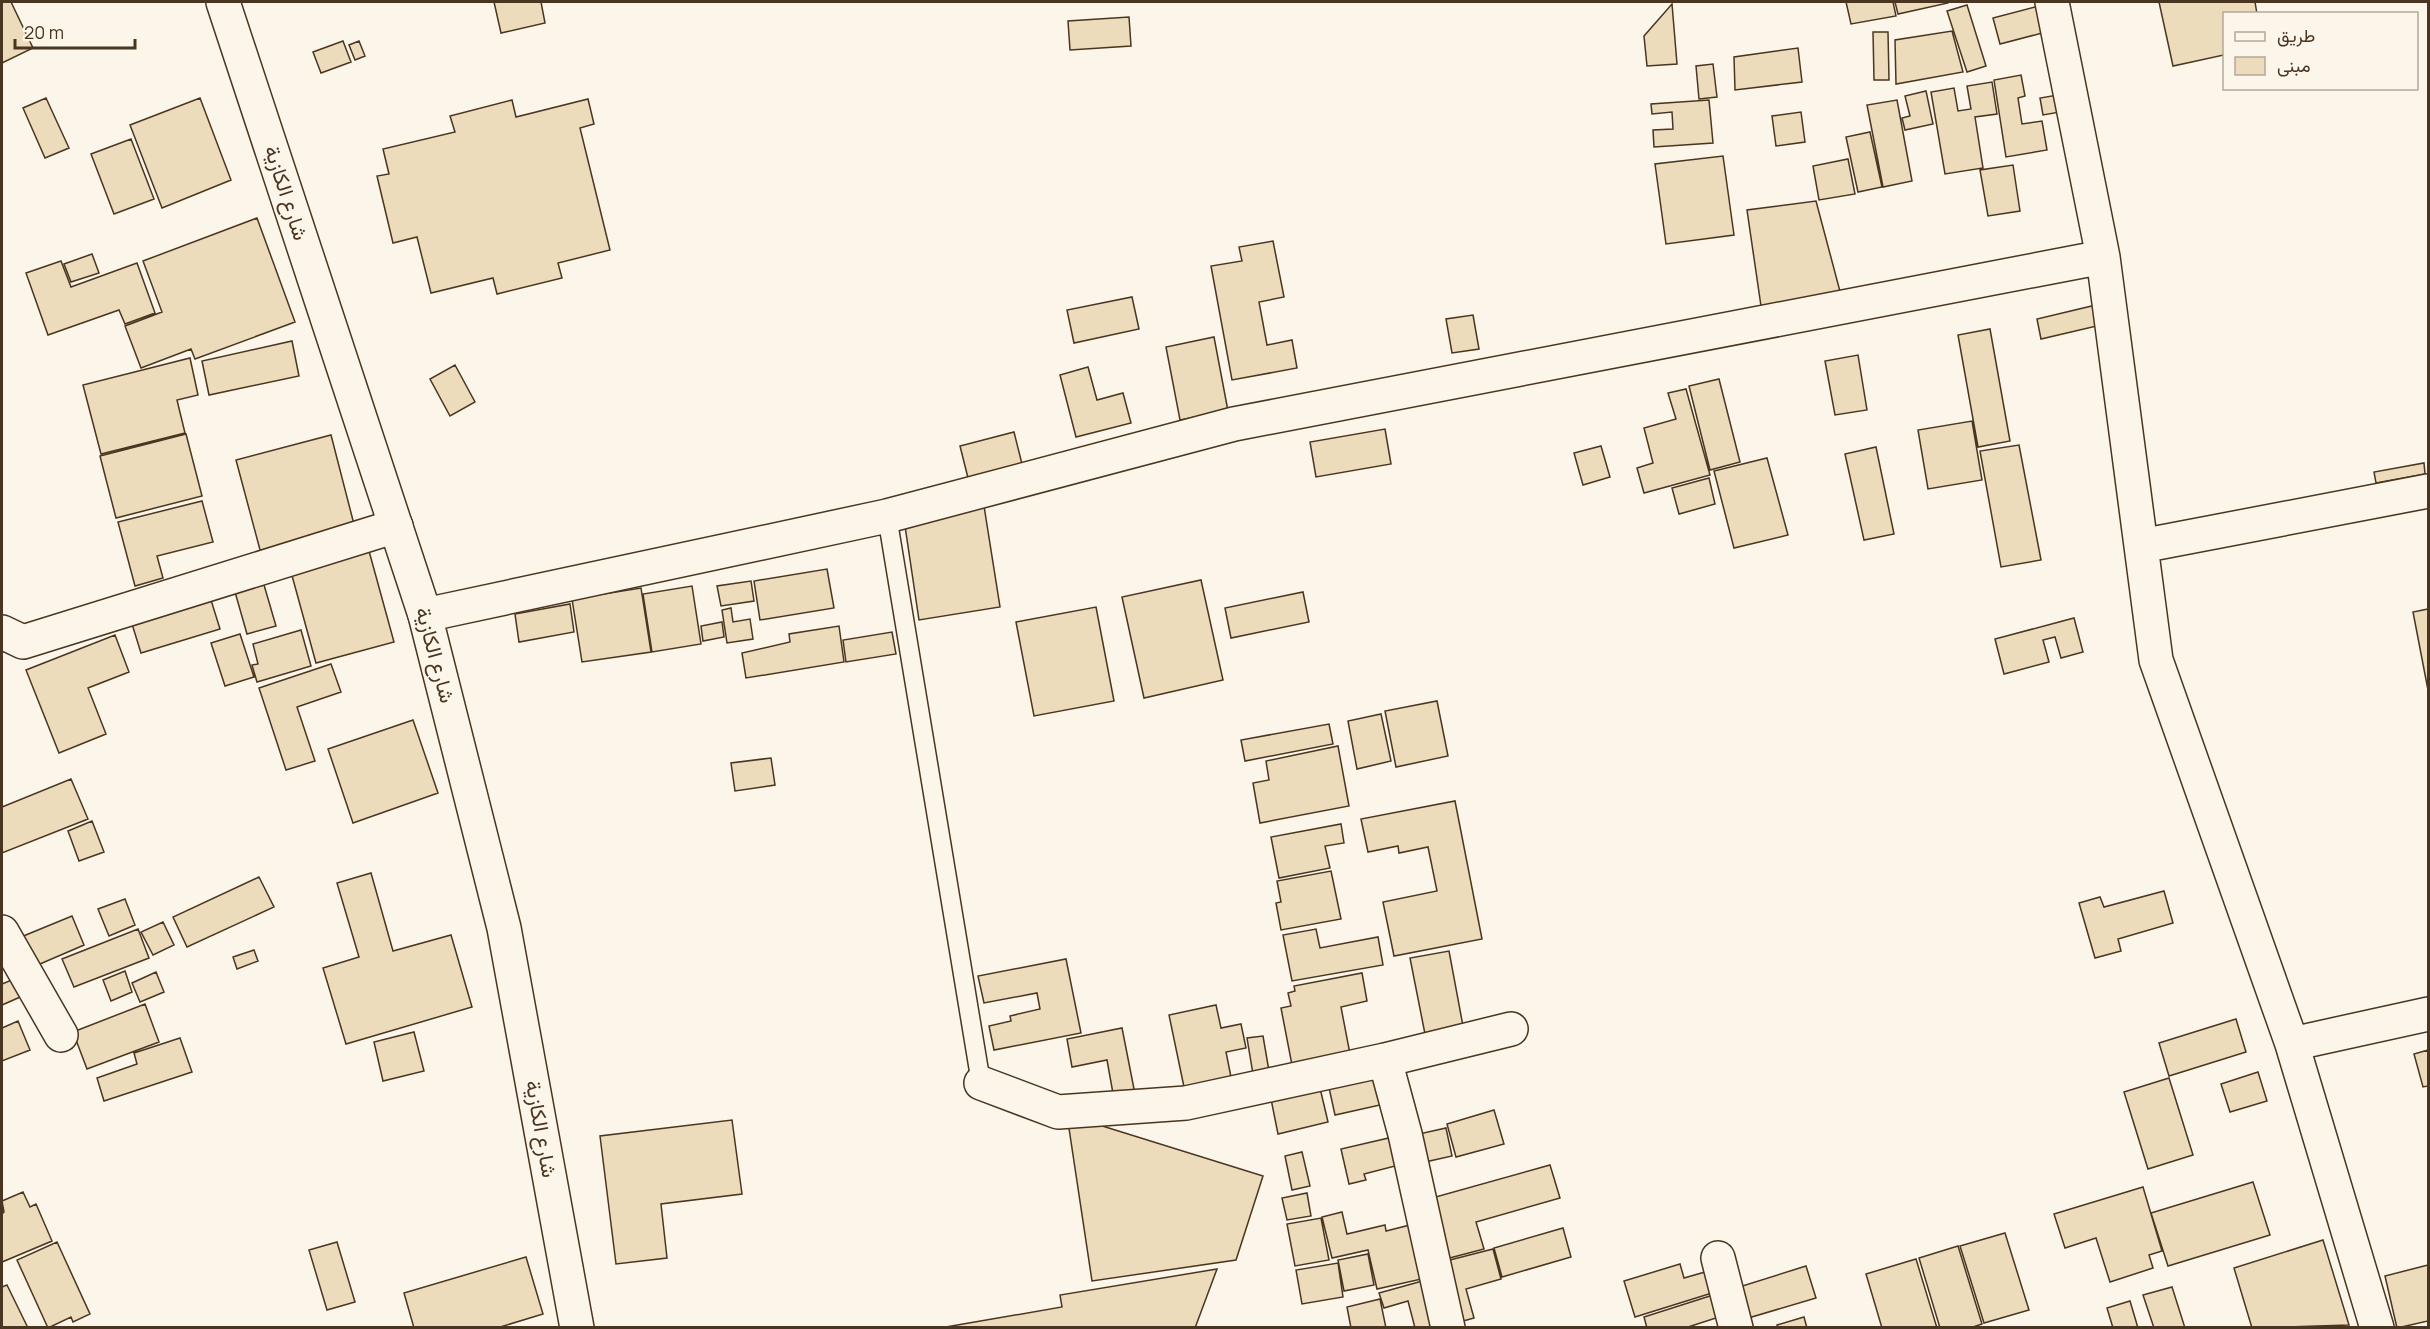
<svg xmlns="http://www.w3.org/2000/svg" width="2430" height="1329" font-family="Manrope,Vazirmatn,sans-serif">
<rect width="100%" height="100%" fill="#fbf6e9"/>
<path fill="#ecdcbc" stroke="#4a3520" stroke-width="1.5" d="M 2,2 L 11,2 L 33,48 L 2,63 Z
M 494,2 L 541,2 L 545,23 L 501,33 Z
M 1846,2 L 1893,2 L 1896,16 L 1851,24 Z
M 1895,2 L 1948,2 L 1948,3 L 1898,14 Z
M 2159,2 L 2255,2 L 2257,14 L 2224,14 L 2224,55 L 2173,66 Z
M 1672,4 L 1677,64 L 1647,66 L 1644,36 Z
M 1967,5 L 1986,66 L 1967,72 L 1947,11 Z
M 2039,6 L 2046,32 L 2000,44 L 1993,18 Z
M 1129,17 L 1131,46 L 1070,50 L 1068,21 Z
M 1952,31 L 1963,72 L 1896,84 L 1895,40 Z
M 1873,32 L 1888,32 L 1889,80 L 1874,80 Z
M 343,41 L 351,62 L 321,73 L 313,52 Z
M 359,41 L 365,56 L 355,60 L 349,45 Z
M 1798,48 L 1802,82 L 1735,90 L 1734,57 Z
M 1713,64 L 1717,97 L 1699,99 L 1696,66 Z
M 2021,75 L 2025,96 L 2018,98 L 2022,124 L 2042,121 L 2047,150 L 2006,157 L 1994,80 Z
M 1992,82 L 1997,114 L 1975,117 L 1983,168 L 1945,174 L 1931,92 L 1954,88 L 1958,111 L 1971,109 L 1967,86 Z
M 1926,91 L 1933,124 L 1905,130 L 1902,118 L 1910,116 L 1905,96 Z
M 2063,94 L 2066,111 L 2043,115 L 2040,98 Z
M 46,98 L 69,148 L 45,158 L 23,108 Z
M 200,98 L 231,180 L 162,208 L 130,125 Z
M 588,99 L 594,124 L 580,128 L 610,250 L 558,263 L 562,278 L 497,294 L 493,278 L 431,293 L 417,237 L 393,243 L 377,176 L 389,174 L 383,149 L 455,132 L 450,116 L 512,100 L 516,117 Z
M 1709,100 L 1713,143 L 1654,147 L 1653,130 L 1673,129 L 1672,112 L 1652,114 L 1651,104 Z
M 1897,100 L 1912,181 L 1883,187 L 1867,105 Z
M 1801,112 L 1805,142 L 1776,146 L 1772,116 Z
M 1870,132 L 1882,187 L 1858,192 L 1846,137 Z
M 131,139 L 154,199 L 114,214 L 91,154 Z
M 1723,156 L 1734,235 L 1666,244 L 1655,164 Z
M 1848,159 L 1855,194 L 1819,200 L 1813,166 Z
M 2013,165 L 2020,211 L 1988,216 L 1980,170 Z
M 1816,201 L 1842,299 L 1762,313 L 1747,210 Z
M 257,218 L 295,322 L 195,359 L 191,349 L 141,368 L 125,326 L 162,312 L 143,261 Z
M 1273,241 L 1284,297 L 1259,302 L 1267,345 L 1292,340 L 1297,368 L 1232,380 L 1211,266 L 1242,261 L 1239,247 Z
M 92,254 L 99,273 L 71,282 L 64,264 Z
M 61,261 L 71,287 L 137,263 L 155,313 L 125,324 L 119,310 L 48,335 L 26,273 Z
M 1132,297 L 1139,329 L 1074,343 L 1067,310 Z
M 2096,305 L 2101,325 L 2041,339 L 2037,319 Z
M 1473,315 L 1479,349 L 1452,353 L 1446,319 Z
M 1990,329 L 2010,441 L 1978,447 L 1958,335 Z
M 1214,337 L 1228,411 L 1180,420 L 1166,347 Z
M 292,341 L 299,376 L 209,395 L 202,361 Z
M 1858,355 L 1867,410 L 1835,415 L 1825,361 Z
M 190,358 L 198,395 L 177,400 L 185,433 L 101,454 L 83,385 Z
M 455,365 L 475,402 L 450,416 L 430,379 Z
M 1088,367 L 1097,400 L 1123,393 L 1131,423 L 1076,437 L 1060,375 Z
M 1719,379 L 1740,462 L 1710,470 L 1689,386 Z
M 1686,389 L 1710,475 L 1644,493 L 1637,468 L 1653,463 L 1644,428 L 1676,419 L 1668,393 Z
M 1972,421 L 1982,480 L 1928,489 L 1918,430 Z
M 1385,429 L 1391,464 L 1316,477 L 1310,442 Z
M 1014,432 L 1022,464 L 968,478 L 960,446 Z
M 186,434 L 202,496 L 116,518 L 100,456 Z
M 331,435 L 357,536 L 263,561 L 236,460 Z
M 2019,445 L 2041,560 L 2001,567 L 1980,451 Z
M 1601,446 L 1610,477 L 1583,485 L 1574,453 Z
M 1876,447 L 1894,534 L 1864,540 L 1845,454 Z
M 1767,458 L 1788,535 L 1734,548 L 1714,471 Z
M 2424,463 L 2425,474 L 2376,483 L 2374,472 Z
M 1709,478 L 1715,504 L 1679,514 L 1672,488 Z
M 202,501 L 213,542 L 157,556 L 163,578 L 135,586 L 118,522 Z
M 984,506 L 1000,607 L 919,620 L 905,526 Z
M 369,551 L 394,642 L 316,663 L 291,572 Z
M 827,569 L 834,608 L 760,620 L 754,581 Z
M 1201,580 L 1223,680 L 1144,698 L 1122,597 Z
M 751,581 L 754,601 L 721,606 L 717,586 Z
M 264,585 L 276,626 L 247,634 L 235,592 Z
M 692,586 L 701,644 L 652,652 L 643,594 Z
M 641,588 L 651,652 L 582,662 L 572,599 Z
M 1303,592 L 1309,622 L 1231,638 L 1225,608 Z
M 211,600 L 220,629 L 141,653 L 132,624 Z
M 570,604 L 574,632 L 519,642 L 515,614 Z
M 1096,607 L 1114,701 L 1034,716 L 1016,622 Z
M 731,608 L 733,622 L 750,619 L 753,639 L 727,643 L 722,610 Z
M 2428,609 L 2428,690 L 2413,612 Z
M 2074,618 L 2083,652 L 2061,658 L 2055,637 L 2043,640 L 2049,662 L 2004,674 L 1995,639 Z
M 722,622 L 724,637 L 703,641 L 701,626 Z
M 839,626 L 844,662 L 746,678 L 742,653 L 790,642 L 789,634 Z
M 301,630 L 311,666 L 257,682 L 252,665 L 258,664 L 253,644 Z
M 892,632 L 896,654 L 846,662 L 843,640 Z
M 240,634 L 254,677 L 225,686 L 211,643 Z
M 115,635 L 129,672 L 88,688 L 106,734 L 59,753 L 26,670 Z
M 331,664 L 341,692 L 297,707 L 315,761 L 286,770 L 259,688 Z
M 1437,701 L 1448,756 L 1396,767 L 1385,711 Z
M 1381,714 L 1391,761 L 1357,769 L 1348,721 Z
M 413,720 L 438,793 L 353,823 L 328,749 Z
M 1329,724 L 1333,744 L 1245,761 L 1241,740 Z
M 1338,746 L 1349,806 L 1260,823 L 1253,783 L 1269,780 L 1266,761 Z
M 771,758 L 775,785 L 735,791 L 731,763 Z
M 71,779 L 88,819 L 2,853 L 2,807 Z
M 1455,801 L 1482,939 L 1394,956 L 1383,902 L 1437,891 L 1428,847 L 1399,853 L 1398,846 L 1368,852 L 1361,819 Z
M 92,821 L 104,852 L 79,861 L 68,831 Z
M 1341,824 L 1344,843 L 1325,846 L 1330,868 L 1279,878 L 1271,837 Z
M 1331,871 L 1341,919 L 1281,930 L 1276,903 L 1281,902 L 1277,881 Z
M 371,873 L 393,951 L 451,935 L 472,1007 L 346,1044 L 323,968 L 359,957 L 337,883 Z
M 259,877 L 274,907 L 187,947 L 173,917 Z
M 2164,891 L 2173,923 L 2118,939 L 2121,951 L 2095,958 L 2079,903 L 2100,897 L 2104,907 Z
M 125,899 L 135,925 L 109,936 L 98,909 Z
M 72,916 L 84,945 L 33,967 L 21,937 Z
M 163,922 L 174,945 L 153,955 L 141,932 Z
M 138,929 L 149,958 L 74,987 L 62,959 Z
M 1316,929 L 1320,948 L 1378,937 L 1383,965 L 1292,981 L 1283,935 Z
M 254,950 L 258,961 L 237,969 L 233,957 Z
M 1449,951 L 1463,1026 L 1425,1034 L 1410,958 Z
M 1066,959 L 1081,1033 L 994,1050 L 989,1026 L 1011,1021 L 1010,1016 L 1040,1009 L 1037,993 L 984,1003 L 978,976 Z
M 125,971 L 132,992 L 111,1001 L 103,980 Z
M 156,972 L 164,992 L 140,1002 L 132,983 Z
M 1362,973 L 1367,1001 L 1341,1007 L 1350,1054 L 1292,1065 L 1281,1008 L 1291,1006 L 1288,993 L 1295,991 L 1294,986 Z
M 19,977 L 27,994 L 2,1005 L 2,984 Z
M 145,1004 L 159,1042 L 87,1069 L 73,1032 Z
M 1216,1005 L 1221,1028 L 1241,1024 L 1246,1048 L 1226,1052 L 1231,1077 L 1184,1087 L 1169,1015 Z
M 2236,1019 L 2246,1052 L 2169,1076 L 2159,1043 Z
M 18,1021 L 30,1050 L 2,1061 L 2,1028 Z
M 1122,1028 L 1135,1094 L 1114,1099 L 1107,1060 L 1072,1067 L 1067,1039 Z
M 414,1032 L 424,1071 L 383,1081 L 374,1042 Z
M 1263,1036 L 1269,1071 L 1253,1074 L 1247,1038 Z
M 180,1038 L 192,1072 L 104,1101 L 97,1078 L 137,1064 L 134,1053 Z
M 2428,1050 L 2428,1086 L 2423,1087 L 2414,1054 Z
M 1382,1071 L 1389,1103 L 1335,1115 L 1328,1083 Z
M 2258,1072 L 2267,1101 L 2230,1112 L 2221,1084 Z
M 2169,1078 L 2193,1155 L 2148,1169 L 2124,1092 Z
M 1320,1088 L 1328,1122 L 1278,1134 L 1271,1099 Z
M 1494,1110 L 1504,1144 L 1456,1157 L 1447,1124 Z
M 1067,1115 L 1263,1176 L 1236,1260 L 1092,1281 Z
M 732,1120 L 742,1194 L 661,1204 L 667,1258 L 616,1264 L 600,1136 Z
M 1446,1128 L 1452,1156 L 1425,1162 L 1419,1134 Z
M 1393,1137 L 1399,1165 L 1364,1174 L 1366,1180 L 1349,1184 L 1341,1149 Z
M 1302,1152 L 1310,1186 L 1292,1190 L 1285,1156 Z
M 1550,1165 L 1560,1198 L 1476,1222 L 1484,1249 L 1442,1260 L 1432,1198 Z
M 2253,1182 L 2270,1235 L 2168,1266 L 2151,1213 Z
M 2143,1187 L 2162,1251 L 2149,1255 L 2153,1268 L 2110,1282 L 2096,1238 L 2065,1248 L 2054,1214 Z
M 23,1192 L 30,1207 L 36,1204 L 52,1241 L 2,1262 L 2,1214 L 4,1212 L 2,1201 Z
M 1307,1193 L 1311,1216 L 1287,1220 L 1282,1198 Z
M 1342,1212 L 1347,1234 L 1385,1225 L 1386,1231 L 1414,1224 L 1426,1278 L 1377,1289 L 1368,1250 L 1332,1258 L 1322,1217 Z
M 1321,1218 L 1329,1260 L 1295,1266 L 1287,1224 Z
M 1563,1228 L 1571,1257 L 1502,1277 L 1494,1248 Z
M 2005,1233 L 2029,1310 L 1984,1323 L 1960,1246 Z
M 2323,1240 L 2349,1325 L 2252,1328 L 2234,1268 Z
M 57,1242 L 90,1314 L 73,1322 L 71,1317 L 48,1328 L 17,1260 Z
M 337,1242 L 355,1302 L 327,1310 L 309,1250 Z
M 1958,1246 L 1982,1324 L 1970,1328 L 1940,1328 L 1919,1258 Z
M 1493,1249 L 1501,1279 L 1466,1289 L 1474,1318 L 1456,1323 L 1442,1262 Z
M 1368,1254 L 1374,1285 L 1344,1291 L 1338,1260 Z
M 526,1257 L 543,1314 L 497,1328 L 414,1328 L 404,1293 Z
M 1916,1259 L 1937,1328 L 1882,1328 L 1866,1274 Z
M 1338,1263 L 1343,1297 L 1302,1304 L 1296,1270 Z
M 1680,1264 L 1684,1278 L 1705,1272 L 1712,1293 L 1635,1317 L 1624,1281 Z
M 2428,1265 L 2428,1321 L 2397,1328 L 2385,1276 Z
M 1806,1266 L 1816,1298 L 1745,1319 L 1736,1288 Z
M 1217,1269 L 1195,1328 L 940,1328 L 1062,1307 L 1060,1295 Z
M 1426,1280 L 1435,1328 L 1415,1328 L 1408,1301 L 1384,1308 L 1379,1293 Z
M 7,1285 L 28,1328 L 2,1328 L 2,1287 Z
M 2172,1287 L 2185,1328 L 2154,1328 L 2143,1295 Z
M 1713,1295 L 1719,1317 L 1685,1328 L 1647,1328 L 1644,1317 Z
M 1380,1299 L 1386,1328 L 1351,1328 L 1347,1307 Z
M 2130,1301 L 2138,1328 L 2113,1328 L 2107,1308 Z
M 1804,1317 L 1807,1328 L 1778,1328 L 1777,1325 Z"/>
<g fill="none" stroke-linecap="round" stroke-linejoin="round">
<defs>
<path id="service" d="M 887,516 L 981,1083"/>
<path id="minor" d="M 2052,2 L 2103,257 L 2156,660 L 2292,1044 L 2377,1328
M 2141,546 L 2428,491
M 425,615 L 887,516 L 1234,424 L 2103,257
M 2,632 L 23,642 L 396,526
M 2,932 L 61,1035
M 2292,1044 L 2428,1014
M 1385,1060 L 1405,1134 L 1448,1328
M 981,1083 L 1058,1112 L 1186,1103 L 1385,1060 L 1511,1029
M 1718,1258 L 1736,1328"/>
<path id="tertiary" d="M 223,2 L 425,615 L 504,928 L 577,1328"/>
</defs>
<use href="#service" stroke="#4a3520" stroke-width="21"/>
<use href="#minor" stroke="#4a3520" stroke-width="36"/>
<use href="#tertiary" stroke="#4a3520" stroke-width="36"/>
<use href="#service" stroke="#fbf6e9" stroke-width="18"/>
<use href="#minor" stroke="#fbf6e9" stroke-width="33"/>
<use href="#tertiary" stroke="#fbf6e9" stroke-width="33"/>
</g>
<g text-anchor="middle" stroke-width="4.5" stroke-linejoin="round" paint-order="stroke">
<g font-size="21" fill="#4a3520" stroke="#fbf6e9">
<text transform="translate(286 193) rotate(72)" y="7">شارع الكازية</text>
<text transform="translate(435 655) rotate(75)" y="7">شارع الكازية</text>
<text transform="translate(541 1129) rotate(80)" y="7">شارع الكازية</text>
</g>
</g>
<rect width="2430" height="1329" fill="none" stroke="#4a3520" stroke-width="6"/>
<rect x="2223" y="12" width="195" height="78" fill="#fbf6e9" stroke="#b4a999" stroke-width="1.5"/>
<rect x="2235" y="32" width="30" height="9" fill="#fbf6e9" stroke="#b4a999" stroke-width="1.5"/>
<text x="2277" y="42" font-size="18" fill="#4a3520">طريق</text>
<rect x="2235" y="57" width="30" height="18" fill="#ecdcbc" stroke="#b4a999" stroke-width="1.5"/>
<text x="2277" y="72" font-size="18" fill="#4a3520">مبنى</text>
<path d="M15 39v9h120v-9" fill="none" stroke="#4a3520" stroke-width="3"/>
<text x="24" y="39" font-size="18" fill="#4a3520" stroke="#fbf6e9" stroke-width="4.5" paint-order="stroke">20 m</text>
</svg>
